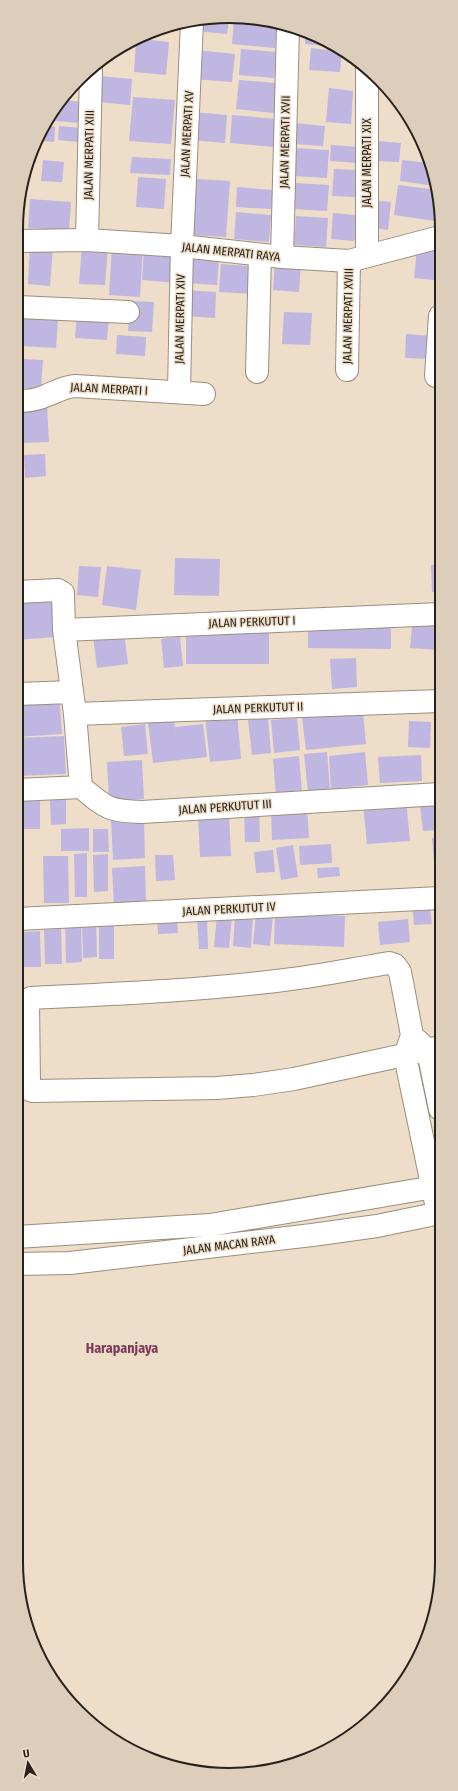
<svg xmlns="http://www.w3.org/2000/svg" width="458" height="1791" font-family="'Fira Sans Condensed',sans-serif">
<rect width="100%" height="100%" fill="#edddc9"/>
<path fill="#bfb6e1" d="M 257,18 L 277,24 L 275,48 L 232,44 L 234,19 Z
M 229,20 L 227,34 L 195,31 L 196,22 Z
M 306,33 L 323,38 L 335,47 L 305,44 Z
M 141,39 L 169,42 L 166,75 L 134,72 L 136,42 Z
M 311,48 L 342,52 L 340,72 L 309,70 Z
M 241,49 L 276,52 L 274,78 L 239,75 Z
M 196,50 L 235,54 L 232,82 L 193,79 Z
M 100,76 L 132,79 L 130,105 L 98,102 Z
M 239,80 L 277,83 L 274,113 L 236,109 Z
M 329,88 L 353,91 L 351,124 L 326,122 Z
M 133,97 L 175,100 L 171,144 L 129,141 Z
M 64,100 L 81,102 L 80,123 L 46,120 Z
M 193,112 L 227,115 L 225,143 L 191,140 Z
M 232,115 L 278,119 L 275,147 L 230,143 Z
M 294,123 L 325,126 L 323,146 L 293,144 Z
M 44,125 L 55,127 L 54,142 L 41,141 Z
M 59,126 L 80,128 L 79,142 L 58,140 Z
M 377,141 L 401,143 L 399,162 L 376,161 Z
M 331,145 L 359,147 L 359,163 L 330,161 Z
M 37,147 L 36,163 L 31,163 L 36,146 Z
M 295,148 L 329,150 L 327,178 L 293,176 Z
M 132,157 L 171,159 L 170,175 L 130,173 Z
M 43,160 L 64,162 L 62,182 L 41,181 Z
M 402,160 L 429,163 L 435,186 L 400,181 Z
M 334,169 L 357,170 L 355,197 L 332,196 Z
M 138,177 L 166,179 L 164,209 L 136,207 Z
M 197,179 L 230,181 L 226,237 L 193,235 Z
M 295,183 L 329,185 L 327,211 L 293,209 Z
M 398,185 L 437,190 L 438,194 L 435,221 L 394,215 Z
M 237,187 L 273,190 L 271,209 L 236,207 Z
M 30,199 L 71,202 L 69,230 L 28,228 Z
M 371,200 L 391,202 L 388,230 L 367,227 Z
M 236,212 L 271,215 L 269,242 L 234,239 Z
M 333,213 L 355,215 L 358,231 L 354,241 L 331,239 Z
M 296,216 L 328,218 L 326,247 L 294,245 Z
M 30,245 L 53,246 L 50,286 L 28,284 Z
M 82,246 L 108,248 L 105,285 L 79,284 Z
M 112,246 L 143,248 L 140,297 L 109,295 Z
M 144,248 L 181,250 L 178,283 L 142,280 Z
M 417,249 L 438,251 L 435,280 L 414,278 Z
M 185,257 L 219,259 L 217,285 L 184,283 Z
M 275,261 L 301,262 L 299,292 L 273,290 Z
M 221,264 L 259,267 L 257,294 L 219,292 Z
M 185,290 L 216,292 L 215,318 L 183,316 Z
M 130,301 L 154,302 L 152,332 L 128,331 Z
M 284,312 L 312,313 L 310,345 L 282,344 Z
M 77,314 L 109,316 L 107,340 L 75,338 Z
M 23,317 L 58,320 L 56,348 L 21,346 Z
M 406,334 L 434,336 L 432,359 L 405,358 Z
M 117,335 L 146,337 L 145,356 L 116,354 Z
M 23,359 L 43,360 L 41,389 L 22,388 Z
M 47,406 L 49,442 L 22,443 L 20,408 Z
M 45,454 L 46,476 L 25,478 L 24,455 Z
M 175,558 L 220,559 L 219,596 L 174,595 Z
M 440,564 L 440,592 L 432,592 L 431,565 Z
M 79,566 L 101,567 L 98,597 L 77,595 Z
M 107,566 L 141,570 L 136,610 L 102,605 Z
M 52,598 L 55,637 L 17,640 L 17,601 Z
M 413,616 L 440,616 L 440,650 L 410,648 Z
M 308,620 L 391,622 L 391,649 L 308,648 Z
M 269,626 L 269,664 L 186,664 L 186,627 Z
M 124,632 L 128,664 L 97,668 L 93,636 Z
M 180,637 L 183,666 L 164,668 L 161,639 Z
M 356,658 L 357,687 L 332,689 L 330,659 Z
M 59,694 L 62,734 L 17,737 L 17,696 Z
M 363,712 L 366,744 L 306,750 L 302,717 Z
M 237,714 L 241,759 L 210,762 L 205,717 Z
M 268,718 L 271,753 L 252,755 L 248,720 Z
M 297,718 L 300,750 L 274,753 L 271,720 Z
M 174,719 L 176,739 L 175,727 L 203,724 L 207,757 L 153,763 L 148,723 Z
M 409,721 L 431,722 L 430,748 L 408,747 Z
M 145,724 L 148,754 L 124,756 L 121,727 Z
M 64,736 L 66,774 L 17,776 L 17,738 Z
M 327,752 L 330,789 L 308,792 L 304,754 Z
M 365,752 L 368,785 L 331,789 L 329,756 Z
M 421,755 L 422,781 L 380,783 L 378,757 Z
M 299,756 L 302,792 L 276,795 L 273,759 Z
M 142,760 L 144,799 L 109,801 L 107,762 Z
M 436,794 L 440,830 L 423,831 L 419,796 Z
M 66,799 L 66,824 L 51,825 L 50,800 Z
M 17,800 L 40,800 L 40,829 L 17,829 Z
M 406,800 L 410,841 L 367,844 L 363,804 Z
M 307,807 L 309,838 L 272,840 L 271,809 Z
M 244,809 L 259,809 L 260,842 L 245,842 Z
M 229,812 L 231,856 L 200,857 L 198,814 Z
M 144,819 L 145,858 L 113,860 L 111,820 Z
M 89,828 L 89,851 L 61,851 L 61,829 Z
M 93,829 L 108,829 L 109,852 L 93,852 Z
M 432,838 L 440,838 L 440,873 L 435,874 Z
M 331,844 L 332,863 L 300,865 L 299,846 Z
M 293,845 L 298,877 L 281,880 L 276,848 Z
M 273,850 L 275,872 L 256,873 L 254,852 Z
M 87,853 L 87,897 L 75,897 L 74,854 Z
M 108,854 L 108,891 L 94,892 L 93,855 Z
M 155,855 L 173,855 L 175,880 L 156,881 Z
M 43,856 L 68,856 L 69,903 L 44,903 Z
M 145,866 L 146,903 L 114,905 L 112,868 Z
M 339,867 L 340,876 L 318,878 L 317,868 Z
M 429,900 L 432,924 L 414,925 L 412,901 Z
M 256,913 L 273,915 L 270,946 L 253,944 Z
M 275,913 L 345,916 L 344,947 L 274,944 Z
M 177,915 L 178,933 L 158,934 L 157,916 Z
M 217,915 L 232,917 L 229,948 L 214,947 Z
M 235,915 L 253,916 L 251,948 L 233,946 Z
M 207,916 L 208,949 L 199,949 L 197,917 Z
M 82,917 L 96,917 L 97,957 L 83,958 Z
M 99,919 L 114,919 L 114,959 L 99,959 Z
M 408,919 L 410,942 L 380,945 L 378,922 Z
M 65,922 L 81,922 L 82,962 L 66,963 Z
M 61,929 L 62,964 L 45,964 L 44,930 Z
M 40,931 L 41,967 L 22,967 L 22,932 Z
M 17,1102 L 19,1102 L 18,1128 L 17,1128 Z
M 17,1171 L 24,1171 L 24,1214 L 16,1214 Z"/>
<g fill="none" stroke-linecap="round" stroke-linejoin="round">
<defs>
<path id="street" d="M 87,240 L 91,70
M 18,241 L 87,240 L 182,246 L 282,257 L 349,261 L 440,237
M 367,256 L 367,69
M 282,257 L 288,27
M 18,307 L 128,312
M 347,370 L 349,261
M 257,372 L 260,255
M 436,376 L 440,316
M 179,392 L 182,246 L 192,22
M 18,401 C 27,401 37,400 45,396 C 56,392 63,387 75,386 L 204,394
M 17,592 L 58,590 L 63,593 L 64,630 L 75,714 L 81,787
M 64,630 L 440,614
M 17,694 L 72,692
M 75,714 L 440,701
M 17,790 L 81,787 C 106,808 108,811 142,812 L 440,794
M 17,919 L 440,898
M 418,1041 L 428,1051 L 440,1109
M 438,1213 L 405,1056 L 412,1035 L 400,972 L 395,965 L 389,963 C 352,969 314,977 276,981 C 194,991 113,994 31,998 L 28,1002 L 29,1083 L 30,1090 L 33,1091 L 217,1088 L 253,1085 L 294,1079 L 440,1047
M 16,1237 L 210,1225 L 440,1186
M 16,1264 L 70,1263 L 312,1235 L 377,1226 L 440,1213"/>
</defs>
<use href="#street" stroke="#9c8e7b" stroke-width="24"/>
<use href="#street" stroke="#fff" stroke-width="22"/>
</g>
<g text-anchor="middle" stroke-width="3" stroke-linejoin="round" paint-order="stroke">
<g font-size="12" fill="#28221a" stroke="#edddc9">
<text transform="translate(187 134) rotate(-87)" y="4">JALAN MERPATI XV</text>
<text transform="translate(285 142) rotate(-89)" y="4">JALAN MERPATI XVII</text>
<text transform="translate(89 155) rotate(-89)" y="4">JALAN MERPATI XIII</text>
<text transform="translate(367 163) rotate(-90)" y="4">JALAN MERPATI XIX</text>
<text transform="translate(231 252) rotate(6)" y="4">JALAN MERPATI RAYA</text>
<text transform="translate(348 316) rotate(-89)" y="4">JALAN MERPATI XVIII</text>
<text transform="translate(180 319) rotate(-89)" y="4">JALAN MERPATI XIV</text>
<text transform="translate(109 389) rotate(3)" y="4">JALAN MERPATI I</text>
<text transform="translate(252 622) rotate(-2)" y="4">JALAN PERKUTUT I</text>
<text transform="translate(258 708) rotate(-2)" y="4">JALAN PERKUTUT II</text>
<text transform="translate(225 807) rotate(-4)" y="4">JALAN PERKUTUT III</text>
<text transform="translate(229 909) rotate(-3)" y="4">JALAN PERKUTUT IV</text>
<text transform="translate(229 1245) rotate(-7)" y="4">JALAN MACAN RAYA</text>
</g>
<g font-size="14" font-weight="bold" fill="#7d3a5a" stroke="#edddc9">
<text x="122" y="1353">Harapanjaya</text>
</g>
</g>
<path d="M0 0H458V1791H0ZM229 23H229A206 206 0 0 1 435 229V1562A206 206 0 0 1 229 1768H229A206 206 0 0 1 23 1562V229A206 206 0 0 1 229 23Z" fill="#ddcebb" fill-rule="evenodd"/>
<path fill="none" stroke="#28221a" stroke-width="2" d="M229 23H229A206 206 0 0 1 435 229V1562A206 206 0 0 1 229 1768H229A206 206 0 0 1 23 1562V229A206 206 0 0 1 229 23Z"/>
<g transform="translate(28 1763) rotate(350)" stroke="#edddc9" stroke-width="3" paint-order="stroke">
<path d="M0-3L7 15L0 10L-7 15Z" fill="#28221a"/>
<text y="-6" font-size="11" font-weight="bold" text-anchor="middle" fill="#28221a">U</text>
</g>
</svg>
